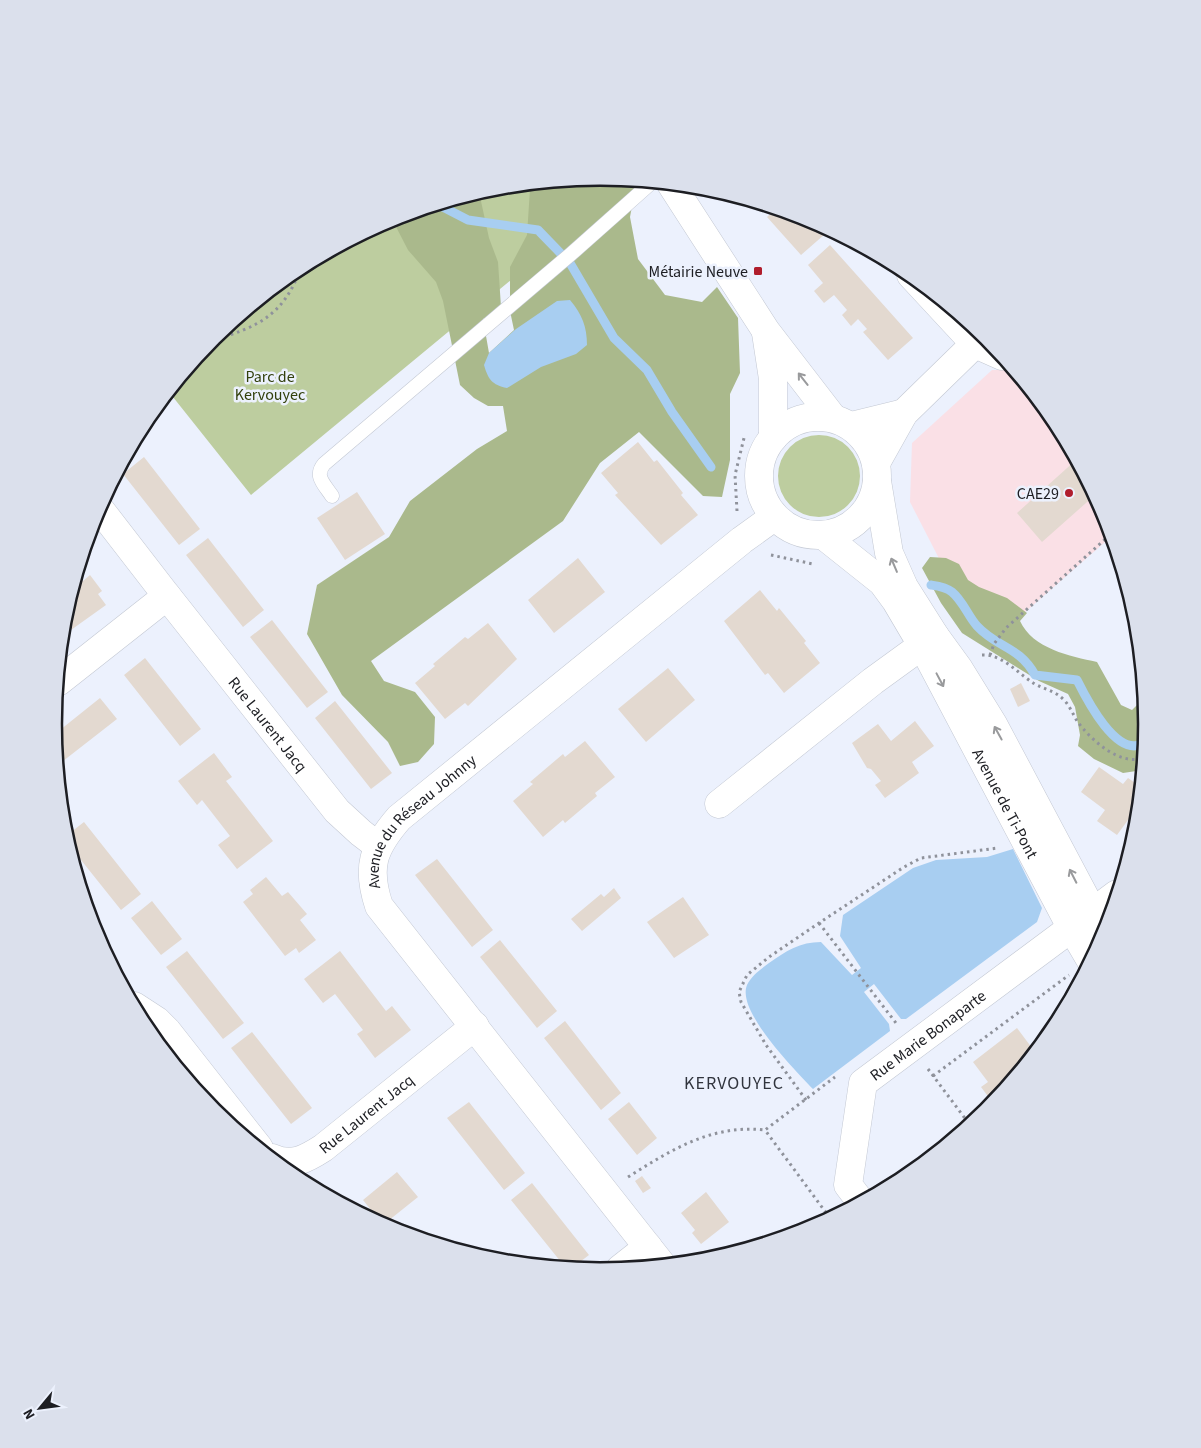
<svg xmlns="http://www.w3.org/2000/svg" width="1201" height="1448" font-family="'Source Sans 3',sans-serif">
<rect width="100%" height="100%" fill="#ecf1fd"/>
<path fill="#fae0e6" d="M 992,370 L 1014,370 L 1055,420 L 1106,515 L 1112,536 L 1007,628 L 947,574 L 910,502 L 912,443 Z"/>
<path fill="#bdcd9f" d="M 601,177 L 632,180 L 251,495 L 169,392 L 214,337 L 297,269 L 392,219 L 494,188 Z
M778 476a41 41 0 1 1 82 0a41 41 0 1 1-82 0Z"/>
<path fill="#aab98c" d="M 601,177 L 634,181 L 636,185 L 630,217 L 638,259 L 665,295 L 702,302 L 717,287 L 738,318 L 740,373 L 730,394 L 730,460 L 722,497 L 703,496 L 639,432 L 600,463 L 563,521 L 371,661 L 384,681 L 415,692 L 435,717 L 434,744 L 418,762 L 400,766 L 388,742 L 342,695 L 307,634 L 317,585 L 389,537 L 410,501 L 477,449 L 507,431 L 503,406 L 488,406 L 474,398 L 460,385 L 443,301 L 436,282 L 408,250 L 392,219 L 479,192 L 489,238 L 498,262 L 501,307 L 494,314 L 483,319 L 489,353 L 514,330 L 510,311 L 510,267 L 527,235 L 530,189 L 525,185 Z
M 930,557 L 946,558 L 959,564 L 968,580 L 979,587 L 1007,598 L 1027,613 L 1020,621 C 1033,649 1070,656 1097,662 L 1121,705 L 1132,710 L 1145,697 L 1147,724 L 1143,770 L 1123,773 L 1094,759 L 1078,746 L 1080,735 L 1075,707 L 1068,694 L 1039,681 L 962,633 L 941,603 L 922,568 Z"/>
<path fill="#a8cef1" d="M 570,300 C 582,314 587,327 587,345 L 576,354 L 541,367 L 507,388 C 492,385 488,379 484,365 L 489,353 L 516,329 L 557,301 Z
M 1013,849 L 1042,908 L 1037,922 L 906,1019 L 901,1019 L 874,984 L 864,992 L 889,1024 L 890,1031 L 813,1089 C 796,1071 736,1011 747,985 C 751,976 762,968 769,963 C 786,951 800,942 821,942 L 852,975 L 861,968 L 840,936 L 843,915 L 913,868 L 936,860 L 987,857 Z"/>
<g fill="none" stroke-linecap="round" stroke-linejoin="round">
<path stroke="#a8cef1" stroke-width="9" d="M 439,205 L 468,220 L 538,230 L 570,263 L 614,338 L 647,370 L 672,412 L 711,467
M 931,585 C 938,586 946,587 952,592 C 963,601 968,616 977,626 C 997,648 1019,646 1035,675 L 1077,680 C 1086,698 1118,762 1145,742"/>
</g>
<path fill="#e3d9d0" d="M 776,209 L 810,219 L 825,234 L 801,255 L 767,217 Z
M 830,245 L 913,338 L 888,360 L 863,332 L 867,329 L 858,319 L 851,326 L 842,315 L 847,310 L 834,295 L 824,303 L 814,291 L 823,283 L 808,265 Z
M 638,442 L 654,462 L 657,460 L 683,493 L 681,495 L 698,515 L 661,545 L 615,495 L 618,493 L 601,473 Z
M 144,457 L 200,529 L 179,545 L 123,474 Z
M 1076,460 L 1095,495 L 1042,542 L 1017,513 Z
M 357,492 L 385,534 L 345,560 L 317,518 Z
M 208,538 L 264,610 L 243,627 L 186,555 Z
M 578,558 L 605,592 L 554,633 L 528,600 Z
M 77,574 L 83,581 L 90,575 L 102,591 L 98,594 L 106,605 L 71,630 L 64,620 L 64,617 Z
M 760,590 L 777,611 L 779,608 L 806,641 L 804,643 L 820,663 L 784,693 L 768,673 L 765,675 L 724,621 Z
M 272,620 L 328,692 L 307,708 L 250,637 Z
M 488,623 L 517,659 L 468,706 L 465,703 L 445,719 L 415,683 L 435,666 L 433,664 L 465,637 L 468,639 Z
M 145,658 L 201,729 L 180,746 L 124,675 Z
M 668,668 L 695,700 L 646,742 L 618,709 Z
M 1021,683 L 1030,701 L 1018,707 L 1010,689 Z
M 100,698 L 117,719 L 58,765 L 55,734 Z
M 335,701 L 392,773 L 371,789 L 315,718 Z
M 915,721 L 934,746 L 912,762 L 919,773 L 885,798 L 875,785 L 881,781 L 871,769 L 867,768 L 852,743 L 878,724 L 891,741 Z
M 585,741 L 615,777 L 595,793 L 597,796 L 565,823 L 563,820 L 543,837 L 513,801 L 533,784 L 530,782 L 563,754 L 565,757 Z
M 214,753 L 232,777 L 226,781 L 273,841 L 237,869 L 218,845 L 230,836 L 202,800 L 197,805 L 178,781 Z
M 1099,767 L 1123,784 L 1128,778 L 1141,787 L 1139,805 L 1117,835 L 1097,821 L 1105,810 L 1081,792 Z
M 84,822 L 141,894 L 121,910 L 69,845 L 66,836 Z
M 437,859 L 493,930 L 472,947 L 415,875 Z
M 266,877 L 282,896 L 288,892 L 307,914 L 300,920 L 316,940 L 299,953 L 296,948 L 285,956 L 243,902 L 253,894 L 250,890 Z
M 614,888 L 621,898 L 582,931 L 571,919 L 601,894 L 604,897 Z
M 683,897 L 709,935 L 674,958 L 647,922 Z
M 152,901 L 182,939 L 161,955 L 131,918 Z
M 500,940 L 557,1011 L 537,1028 L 480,957 Z
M 187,951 L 244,1023 L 223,1039 L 166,967 Z
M 340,951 L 386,1011 L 392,1006 L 411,1030 L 375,1058 L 357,1034 L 363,1030 L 335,994 L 323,1003 L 304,979 Z
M 565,1021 L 621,1093 L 601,1110 L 544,1038 Z
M 1017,1028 L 1035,1052 L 993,1103 L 981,1087 L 988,1082 L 973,1062 Z
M 252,1032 L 312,1108 L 291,1124 L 231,1048 Z
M 469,1102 L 525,1173 L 504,1190 L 447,1118 Z
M 629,1102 L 657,1138 L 637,1155 L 608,1119 Z
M 397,1172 L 418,1197 L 383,1225 L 363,1200 Z
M 642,1176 L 651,1188 L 643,1193 L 635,1181 Z
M 532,1183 L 589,1255 L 572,1268 L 565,1267 L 511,1200 Z
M 706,1192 L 729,1222 L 701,1244 L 692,1233 L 695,1230 L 681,1213 Z"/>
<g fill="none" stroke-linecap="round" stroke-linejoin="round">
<defs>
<path id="lane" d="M 332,496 C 324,484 314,476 324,464 L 571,254 L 652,182"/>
<g id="street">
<path d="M 911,275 L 975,344 L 1002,356"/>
<path d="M 851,426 L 904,413"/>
<path d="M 876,463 L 904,413 L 984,335"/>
<path d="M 99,508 L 167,596"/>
<path id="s1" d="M 58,682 L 167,596 L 337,811 L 361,833 L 378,846"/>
<path d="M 719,804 L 873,681 L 935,636"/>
<path d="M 134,1006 L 157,1021 L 167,1031 L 259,1148"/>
<path id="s2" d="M 272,1158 C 292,1167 306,1159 323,1148 L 475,1026"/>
<path id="s3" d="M 861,1202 L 848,1185 L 863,1083 L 1117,894"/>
<path id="s4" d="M 662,1265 L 379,906 C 366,867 373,848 399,818 L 742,540 L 774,517"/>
<path d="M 620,1269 L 648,1247"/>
</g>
<g id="secondary">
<path d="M 671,184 L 766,331 L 833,418"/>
<path d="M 766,333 L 773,379 L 773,438"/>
<circle cx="818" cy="476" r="59"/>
<path d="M 877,481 L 889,553 L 904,587 L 935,636 L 959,669 L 993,724 L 1105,935"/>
<path id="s5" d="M 823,535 L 882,582 L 896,601 L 922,645 L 1071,927 L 1091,961"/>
</g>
</defs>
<use href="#lane" stroke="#c3c8d3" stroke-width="15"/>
<use href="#street" stroke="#c3c8d3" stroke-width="29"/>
<use href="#secondary" stroke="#c3c8d3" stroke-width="29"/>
<path stroke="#8f929b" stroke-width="3" stroke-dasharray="2.5 4" stroke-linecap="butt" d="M 212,340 C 258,328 285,314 301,267
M 737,511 L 735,475 L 744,438
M 771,555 L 813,564
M 982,655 C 1003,654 1018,674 1035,684 C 1046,690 1056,691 1065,701 C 1070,707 1073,714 1077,721 C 1091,740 1119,766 1144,758
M 990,655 L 994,644 L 1006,628 L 1111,534
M 819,923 L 896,1023
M 928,1069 L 970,1125
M 933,1076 L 1069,975
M 806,1100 L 766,1045 L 741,1002 L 739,992 L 747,975 L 769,957 L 819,923 L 904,867 L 921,858 L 998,848
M 628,1177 C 671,1150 712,1124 765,1130
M 830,1218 L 765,1130 L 835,1077"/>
<use href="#lane" stroke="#fff" stroke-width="14"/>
<use href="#street" stroke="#fff" stroke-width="28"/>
<use href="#secondary" stroke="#fff" stroke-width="28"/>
</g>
<defs><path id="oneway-shaft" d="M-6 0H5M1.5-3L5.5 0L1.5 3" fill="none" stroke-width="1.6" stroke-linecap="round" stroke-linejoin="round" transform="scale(1.25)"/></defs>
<g stroke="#999a9c">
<use href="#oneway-shaft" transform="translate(803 379) rotate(-128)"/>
<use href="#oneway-shaft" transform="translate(894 565) rotate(-113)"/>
<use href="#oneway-shaft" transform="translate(940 680) rotate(62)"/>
<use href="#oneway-shaft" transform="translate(998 733) rotate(-119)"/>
<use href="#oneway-shaft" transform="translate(1073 876) rotate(-117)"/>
</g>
<g fill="#b01d2c" stroke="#ecf1fd" stroke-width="2">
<rect x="753" y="266" width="10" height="10" rx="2.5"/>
<circle cx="1069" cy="493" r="5"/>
</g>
<g text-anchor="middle" stroke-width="5" stroke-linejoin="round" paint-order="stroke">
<g font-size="16" fill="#1d1e23" stroke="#ecf1fd" text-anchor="end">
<text x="748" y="277">Métairie Neuve</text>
<text x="1059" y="499">CAE29</text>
</g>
<g font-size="16" fill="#32400c" stroke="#ecf1fd">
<text x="270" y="382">Parc de<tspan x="270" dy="18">Kervouyec</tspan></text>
</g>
<g font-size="16" fill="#1d1e23" stroke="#ecf1fd">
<text dy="6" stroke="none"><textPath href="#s1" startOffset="302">Rue Laurent Jacq</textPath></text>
<text dy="6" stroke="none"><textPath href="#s5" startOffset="329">Avenue de Ti-Pont</textPath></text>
<text dy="6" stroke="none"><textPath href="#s4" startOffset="562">Avenue du Réseau Johnny</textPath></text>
<text dy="6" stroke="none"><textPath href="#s3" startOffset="205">Rue Marie Bonaparte</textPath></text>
<text dy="6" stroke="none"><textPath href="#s2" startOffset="110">Rue Laurent Jacq</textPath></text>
</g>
<g font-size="18" letter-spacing="1" fill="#30343d" stroke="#ecf1fd">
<text x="734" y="1089">KERVOUYEC</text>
</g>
</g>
<path d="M0 0H1201V1448H0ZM62 724a538 538 0 1 1 1076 0a538 538 0 1 1-1076 0Z" fill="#dbe0ec" fill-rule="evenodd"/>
<path fill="none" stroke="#1d1e23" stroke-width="2.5" d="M62 724a538 538 0 1 1 1076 0a538 538 0 1 1-1076 0Z"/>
<g transform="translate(40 1408) rotate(241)" stroke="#ecf1fd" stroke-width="4" paint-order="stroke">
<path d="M0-4L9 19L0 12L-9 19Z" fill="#1d1e23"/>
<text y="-8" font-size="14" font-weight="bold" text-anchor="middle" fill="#1d1e23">N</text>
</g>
</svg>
